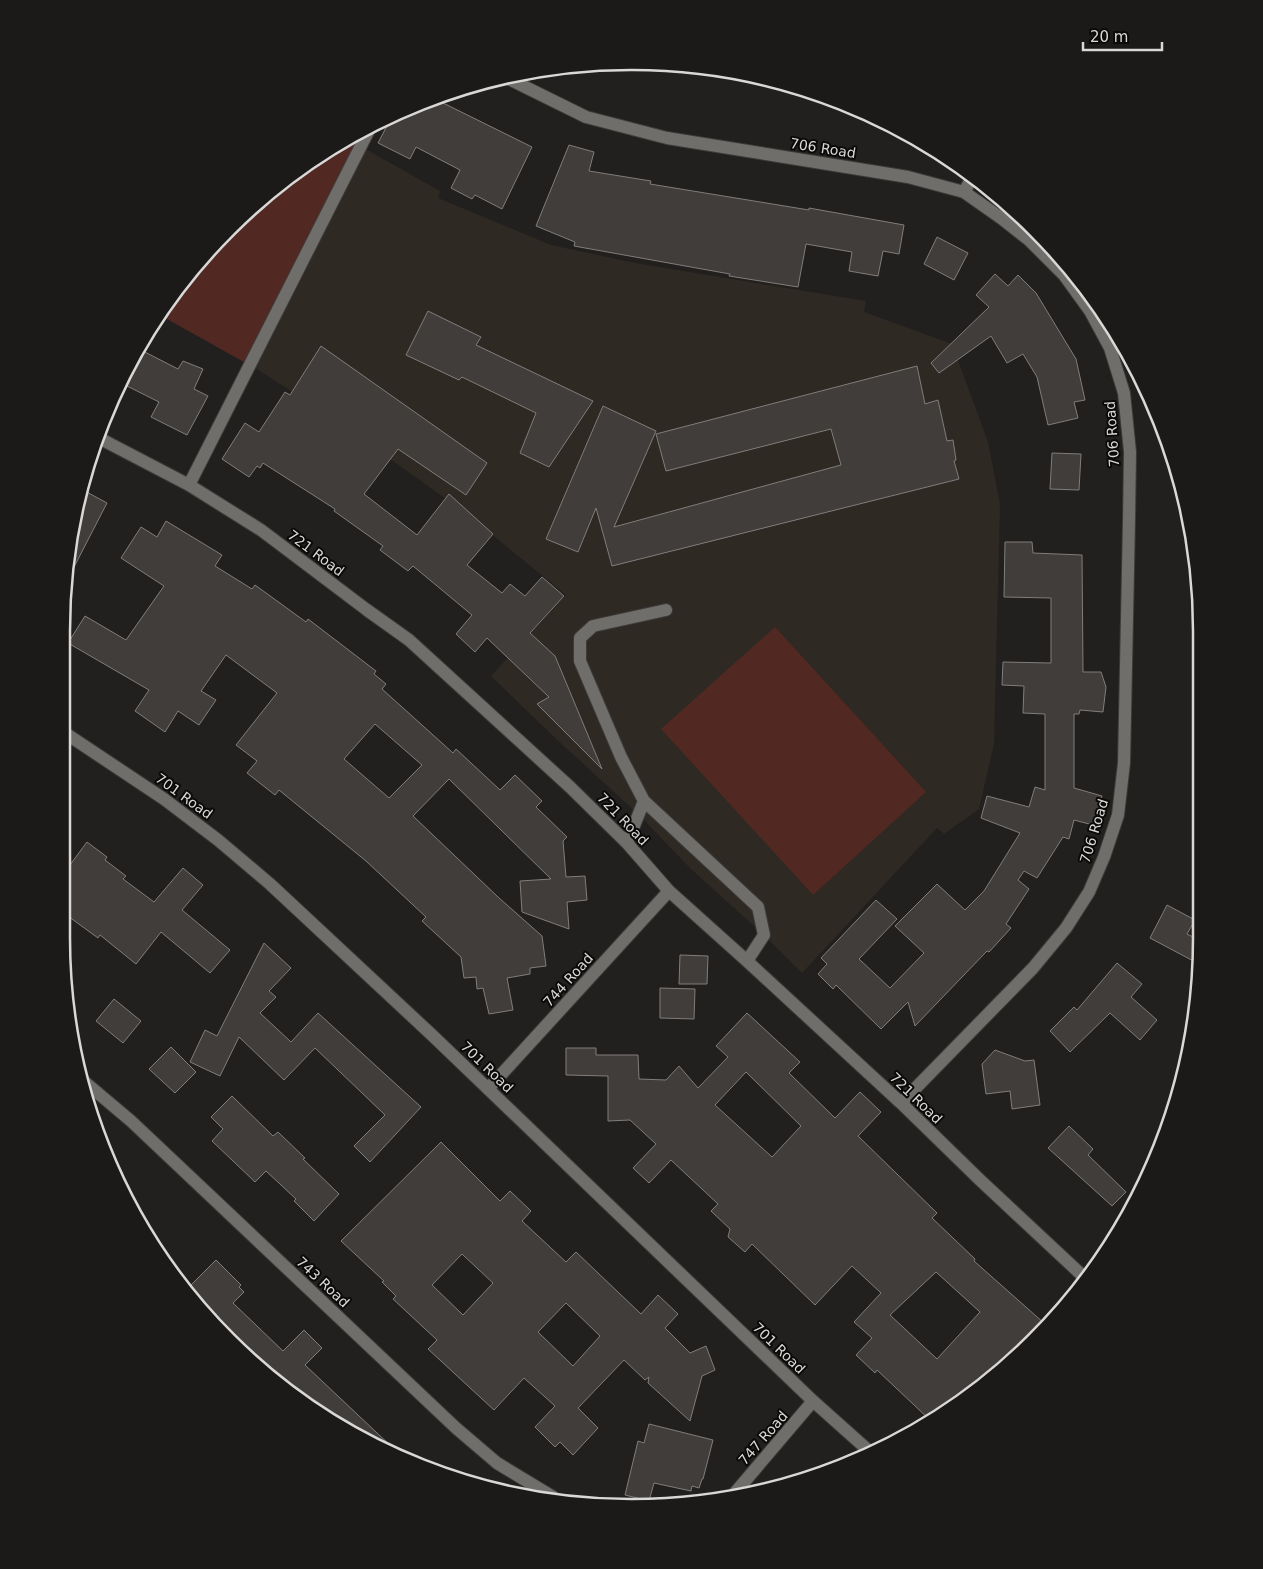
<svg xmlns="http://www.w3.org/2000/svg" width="1263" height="1569" font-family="'DejaVu Sans',sans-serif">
<rect width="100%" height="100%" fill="#22201e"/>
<path fill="#2e2922" d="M 362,147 L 440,191 L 438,198 L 551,245 L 635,263 L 866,301 L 864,312 L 952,344 L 988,442 L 1000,504 L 994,744 L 979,809 L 944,834 L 937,828 L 802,973 L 764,935 L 691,869 L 638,814 L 553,736 L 491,676 L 566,595 L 463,511 L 330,416 L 252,366 Z"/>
<path fill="#512922" d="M 345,139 L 362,147 L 251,366 L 160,315 L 203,256 L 256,203 Z
M 775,627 L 926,792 L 813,895 L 661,729 Z"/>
<path fill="#403d3b" stroke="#817d7b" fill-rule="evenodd" d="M 433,98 L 532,147 L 502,209 L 475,195 L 472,199 L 451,188 L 460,170 L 416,147 L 410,159 L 378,143 L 391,118 Z
M 569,145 L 594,152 L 589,171 L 651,181 L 650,184 L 809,210 L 809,208 L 904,225 L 899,254 L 883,251 L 878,276 L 849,271 L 852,252 L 806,244 L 798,287 L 729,276 L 730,274 L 574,246 L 575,242 L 536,226 Z
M 937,237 L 968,253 L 954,280 L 924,264 Z
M 995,274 L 1008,286 L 1018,275 L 1036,293 L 1076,359 L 1085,400 L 1074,402 L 1078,418 L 1048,425 L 1037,377 L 1023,354 L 1007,363 L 991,336 L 939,373 L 931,363 L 989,307 L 976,295 Z
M 428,311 L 481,337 L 476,345 L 593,401 L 549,467 L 520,453 L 536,413 L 462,377 L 459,380 L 406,355 Z
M 321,346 L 487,463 L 466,495 L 398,449 L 364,494 L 417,535 L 449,494 L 493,534 L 467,565 L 502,593 L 510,584 L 525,596 L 542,577 L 564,596 L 530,633 L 555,656 L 602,769 L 537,704 L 549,697 L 487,638 L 475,652 L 456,634 L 472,615 L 413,566 L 408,571 L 380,550 L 383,546 L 334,511 L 335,509 L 263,463 L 260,468 L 257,466 L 249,477 L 222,459 L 245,423 L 259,432 L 285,392 L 290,395 Z
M 137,348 L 178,369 L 183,361 L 203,369 L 194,389 L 208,396 L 187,435 L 151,417 L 159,402 L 121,383 Z
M 917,366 L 925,404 L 938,400 L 947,441 L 953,440 L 956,460 L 954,461 L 959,479 L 612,566 L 596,508 L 578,552 L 546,539 L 603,406 L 656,431 L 614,527 L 841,465 L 831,429 L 666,471 L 656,434 Z
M 1052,453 L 1081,454 L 1079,490 L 1050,489 Z
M 83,490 L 107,503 L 74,567 L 68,565 Z
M 166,521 L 222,555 L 215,566 L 252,589 L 255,585 L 306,622 L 308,619 L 376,671 L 374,674 L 386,684 L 382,689 L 453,753 L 456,749 L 500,790 L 515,775 L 542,801 L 536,807 L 567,837 L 563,841 L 566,877 L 585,876 L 587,900 L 567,902 L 569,929 L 522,912 L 520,881 L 551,879 L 449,779 L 413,816 L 498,897 L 542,936 L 546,966 L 530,968 L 530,974 L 507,978 L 513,1010 L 489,1014 L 483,988 L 477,989 L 476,977 L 464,978 L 461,957 L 422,921 L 426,917 L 366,861 L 279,790 L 275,795 L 247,773 L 257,761 L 236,745 L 277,693 L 226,655 L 201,691 L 216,700 L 199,725 L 178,711 L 165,732 L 135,711 L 149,690 L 68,643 L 85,616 L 126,640 L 164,586 L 121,558 L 141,527 L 157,537 ZM 375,724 L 422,765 L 389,798 L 344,759 Z
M 1005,542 L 1032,542 L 1033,553 L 1082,555 L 1083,672 L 1101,672 L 1106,687 L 1103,712 L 1080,710 L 1079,714 L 1074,714 L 1074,788 L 1102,796 L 1093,825 L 1074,820 L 1069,839 L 1063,837 L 1037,878 L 1024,871 L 1018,880 L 1029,889 L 1006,924 L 1011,928 L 989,952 L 987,951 L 915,1026 L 908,1002 L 881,1029 L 836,985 L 833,989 L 818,974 L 827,964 L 821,958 L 876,900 L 897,919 L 859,959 L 890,988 L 924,953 L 895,926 L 937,884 L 965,910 L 984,891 L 1020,833 L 981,818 L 987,796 L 1029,807 L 1035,787 L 1045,790 L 1045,714 L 1023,713 L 1024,686 L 1002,685 L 1003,662 L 1051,663 L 1051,598 L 1004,597 Z
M 87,842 L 107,857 L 105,860 L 126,876 L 123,879 L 154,902 L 183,868 L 203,885 L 182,910 L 230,950 L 210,973 L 161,932 L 136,964 L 100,935 L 98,938 L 61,911 L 61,877 Z
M 1167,905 L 1195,920 L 1187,934 L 1201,941 L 1199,964 L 1150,938 Z
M 264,943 L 291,968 L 269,991 L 276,997 L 260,1013 L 291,1042 L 318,1013 L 421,1107 L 370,1162 L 354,1146 L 385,1115 L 315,1048 L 284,1080 L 239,1037 L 220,1076 L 190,1062 L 205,1030 L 217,1036 Z
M 680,955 L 708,956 L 707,984 L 679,984 Z
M 1117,963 L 1142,984 L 1131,997 L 1157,1020 L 1140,1040 L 1110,1013 L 1070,1052 L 1050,1031 L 1074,1007 L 1077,1010 Z
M 660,988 L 695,989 L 694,1019 L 660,1018 Z
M 114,999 L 141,1021 L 123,1043 L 96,1021 Z
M 747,1013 L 800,1062 L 789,1073 L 835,1118 L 860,1092 L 881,1112 L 858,1136 L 937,1213 L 932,1218 L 975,1259 L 974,1261 L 1045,1324 L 1008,1366 L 931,1421 L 877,1370 L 875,1373 L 856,1355 L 872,1338 L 854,1322 L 881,1293 L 852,1266 L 815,1305 L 752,1244 L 745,1252 L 728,1237 L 730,1229 L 711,1211 L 718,1204 L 671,1160 L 649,1183 L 633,1168 L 656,1144 L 630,1120 L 608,1121 L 608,1076 L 566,1075 L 566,1048 L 596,1048 L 596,1055 L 638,1055 L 639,1079 L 666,1080 L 679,1066 L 698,1088 L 728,1057 L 716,1046 ZM 746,1072 L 801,1126 L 772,1157 L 715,1105 ZM 936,1272 L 980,1312 L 937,1359 L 890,1315 Z
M 171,1047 L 196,1072 L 175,1093 L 149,1069 Z
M 995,1050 L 1025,1061 L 1034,1060 L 1040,1105 L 1012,1109 L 1010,1091 L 986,1094 L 982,1064 Z
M 232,1096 L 273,1136 L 278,1132 L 305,1158 L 303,1159 L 339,1194 L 314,1221 L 294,1201 L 296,1199 L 266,1171 L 255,1182 L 212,1141 L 223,1129 L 211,1117 Z
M 1069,1126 L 1093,1149 L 1088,1155 L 1126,1192 L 1112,1206 L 1048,1148 Z
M 441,1142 L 500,1201 L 510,1191 L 531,1211 L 522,1221 L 566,1262 L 576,1252 L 641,1314 L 658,1295 L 678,1314 L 665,1328 L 690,1353 L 706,1346 L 715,1370 L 702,1376 L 690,1421 L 648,1383 L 649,1377 L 645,1380 L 624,1360 L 578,1408 L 598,1428 L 573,1455 L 560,1442 L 555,1447 L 535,1427 L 555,1406 L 524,1378 L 494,1410 L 428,1349 L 437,1340 L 393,1299 L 396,1296 L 382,1282 L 384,1281 L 341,1241 ZM 462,1254 L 493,1283 L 463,1315 L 432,1285 ZM 566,1303 L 600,1336 L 573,1366 L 538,1332 Z
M 216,1260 L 241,1285 L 239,1287 L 244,1292 L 233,1303 L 283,1351 L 304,1330 L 322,1348 L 305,1365 L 393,1448 L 391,1450 L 346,1431 L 280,1380 L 255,1355 L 247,1355 L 228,1340 L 188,1288 Z
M 649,1424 L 713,1440 L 703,1479 L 702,1479 L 699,1488 L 692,1486 L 691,1491 L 654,1483 L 649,1501 L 625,1495 L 638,1441 L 644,1443 Z"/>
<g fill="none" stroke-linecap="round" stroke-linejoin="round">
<defs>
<path id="minor" d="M 507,78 L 586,117 L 667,138 L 908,177 L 964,192 L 1001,218 L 1029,240 L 1064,275 L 1090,311 L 1110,348 L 1124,393 L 1130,452 L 1129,521 L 1124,763 L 1118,815 L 1104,857 L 1089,892 L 1066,928 L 1033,968 L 901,1103
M 964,192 L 973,176
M 97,437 L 189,485 L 261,530 L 367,610 L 409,640 L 570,787 L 627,843 L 669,891 L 747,961 L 901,1103 L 980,1180 L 1085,1278
M 189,485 L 371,126
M 62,731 L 164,799 L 218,840 L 270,884 L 433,1036 L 813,1401 L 869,1451
M 644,801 L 758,907 L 764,935 L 747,961
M 627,843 L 644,801 L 621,757 L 580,661 L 580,638 L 593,626 L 666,610
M 80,1078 L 131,1121 L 456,1428 L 497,1463 L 553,1497
M 488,1089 L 669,891
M 734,1494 L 813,1401"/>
</defs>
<use href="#minor" stroke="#3c3b3a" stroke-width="14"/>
<use href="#minor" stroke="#706e6b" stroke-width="12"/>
</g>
<g text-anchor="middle" stroke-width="4" stroke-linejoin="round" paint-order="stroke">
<g font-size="14" fill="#d9d8d7" stroke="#0b0a09">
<text transform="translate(823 148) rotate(9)" y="5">706 Road</text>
<text transform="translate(1112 434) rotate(-94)" y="5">706 Road</text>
<text transform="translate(316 553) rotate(37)" y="5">721 Road</text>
<text transform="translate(184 796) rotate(36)" y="5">701 Road</text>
<text transform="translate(623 819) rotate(46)" y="5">721 Road</text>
<text transform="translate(1094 831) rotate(-73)" y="5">706 Road</text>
<text transform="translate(568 980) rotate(-48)" y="5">744 Road</text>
<text transform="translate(487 1067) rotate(44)" y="5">701 Road</text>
<text transform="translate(916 1098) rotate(44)" y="5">721 Road</text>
<text transform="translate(323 1282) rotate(43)" y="5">743 Road</text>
<text transform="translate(779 1348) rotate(44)" y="5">701 Road</text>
<text transform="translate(763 1438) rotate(-49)" y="5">747 Road</text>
</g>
</g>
<path d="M0 0H1263V1569H0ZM631 70H632A561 561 0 0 1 1193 631V938A561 561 0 0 1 632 1499H631A561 561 0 0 1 70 938V631A561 561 0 0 1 631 70Z" fill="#1b1a19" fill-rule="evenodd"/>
<path fill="none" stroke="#d9d8d7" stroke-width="2.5" d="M631 70H632A561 561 0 0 1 1193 631V938A561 561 0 0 1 632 1499H631A561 561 0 0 1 70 938V631A561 561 0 0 1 631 70Z"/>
<path d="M1083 42v8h79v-8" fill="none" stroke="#d9d8d7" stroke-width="2.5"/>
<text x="1090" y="42" font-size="15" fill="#d9d8d7" stroke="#0b0a09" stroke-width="4" paint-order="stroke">20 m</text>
</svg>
